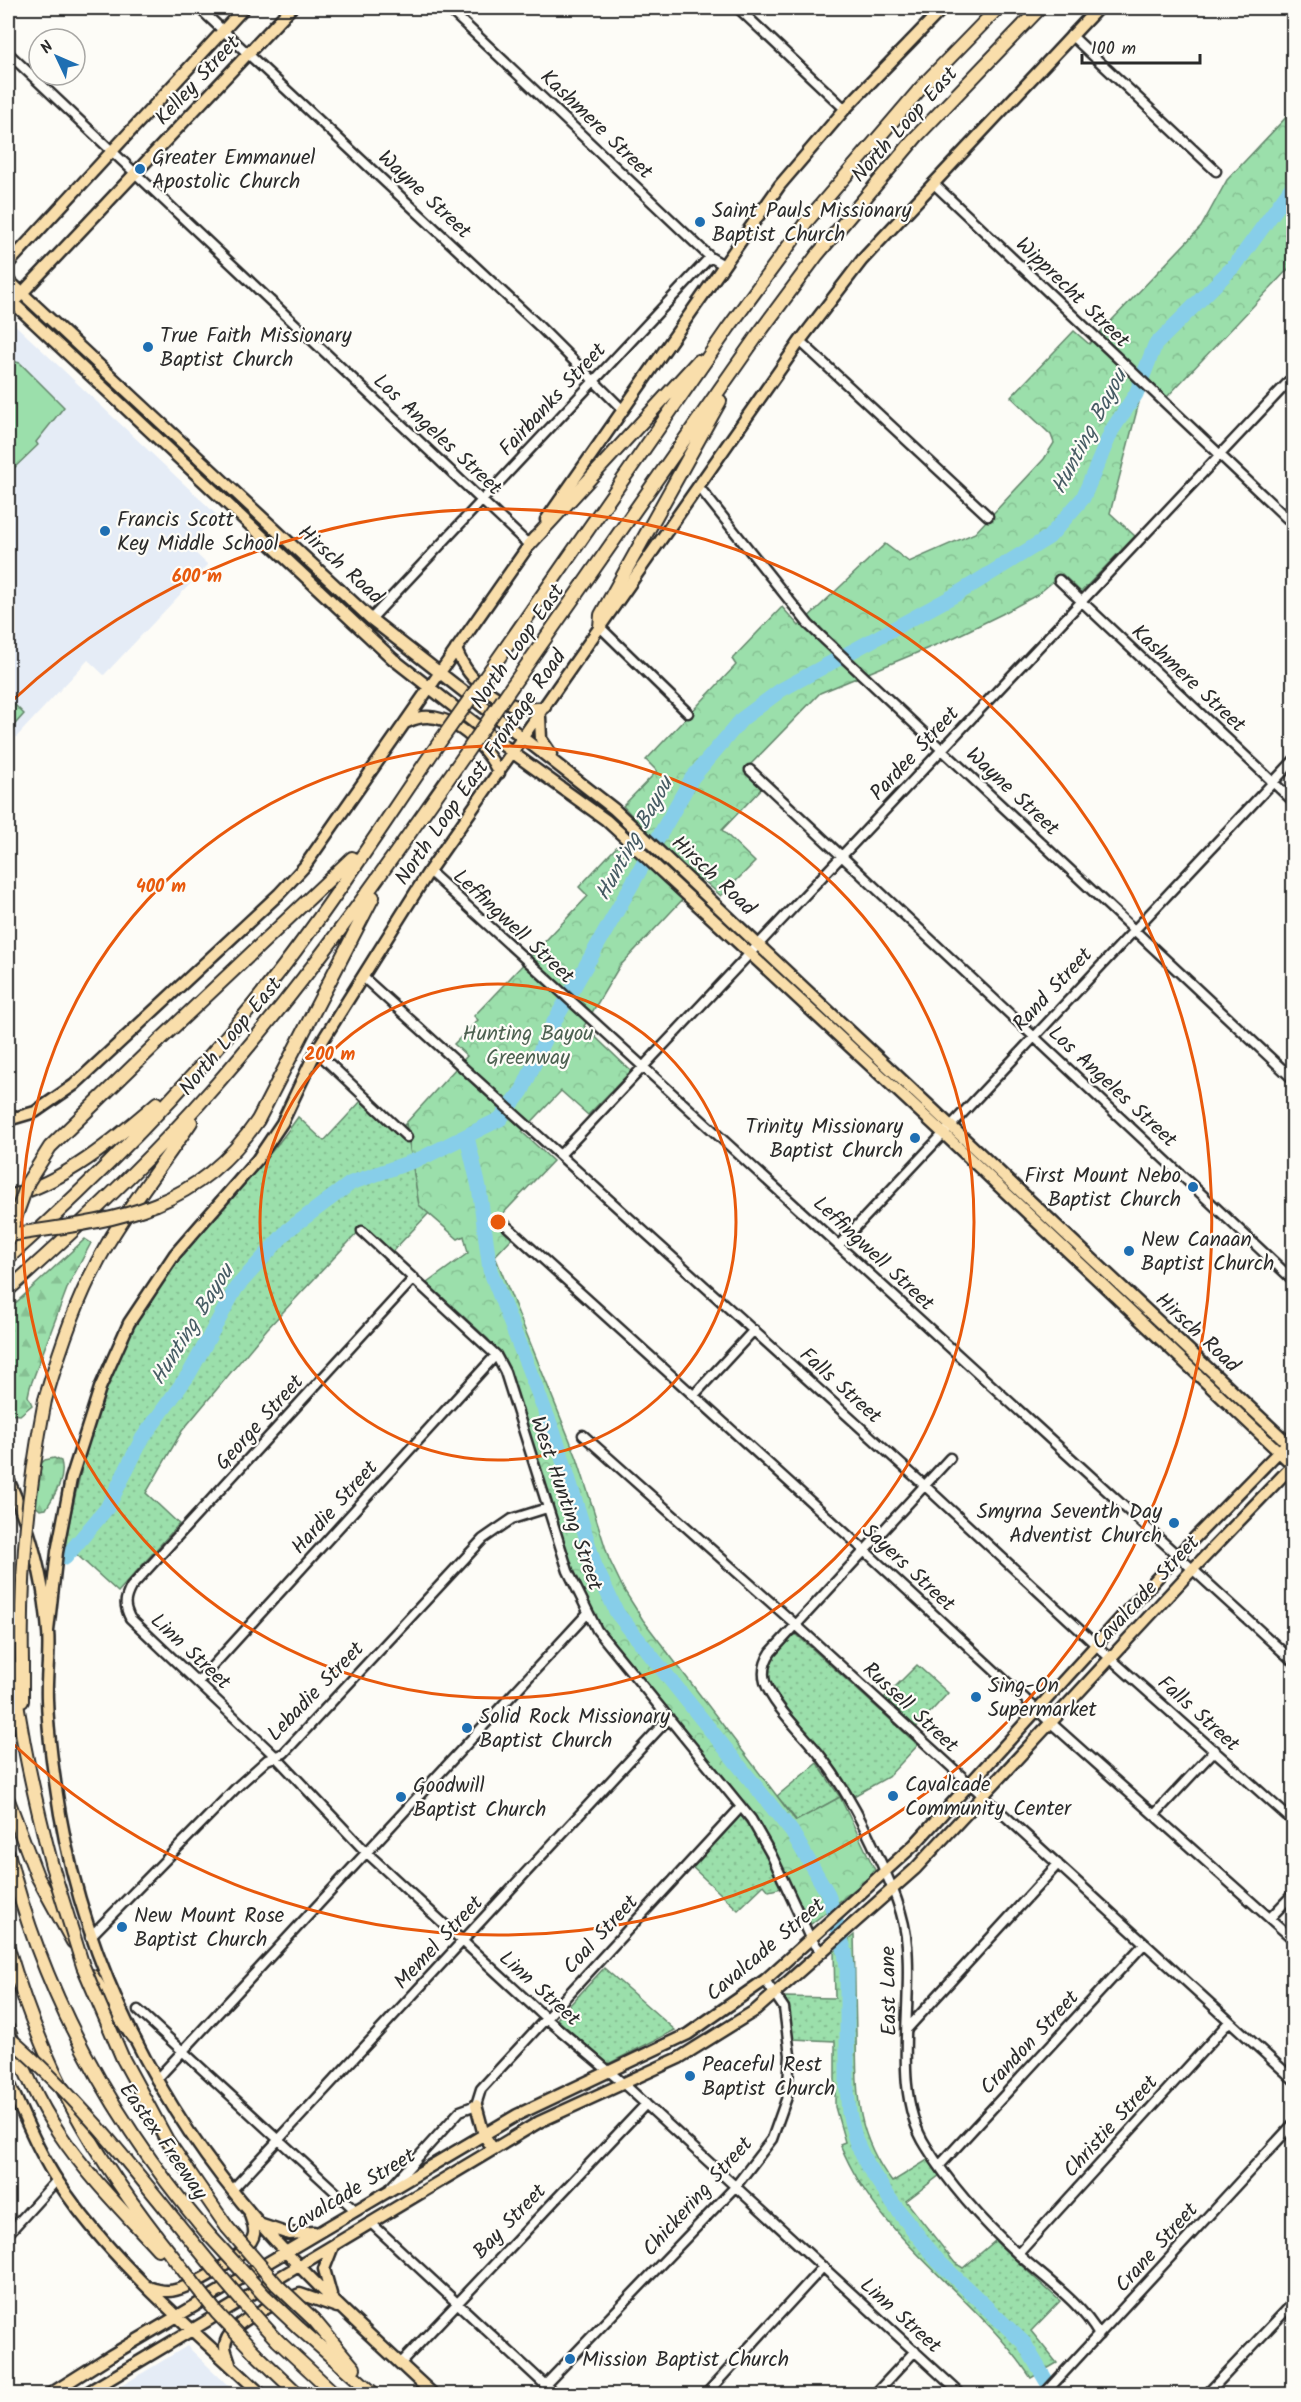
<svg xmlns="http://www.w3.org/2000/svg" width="1301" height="2402" font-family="Kalam,sans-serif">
<defs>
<pattern id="grass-dots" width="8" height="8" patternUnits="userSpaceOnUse" patternTransform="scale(1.5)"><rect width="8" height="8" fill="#9bdfab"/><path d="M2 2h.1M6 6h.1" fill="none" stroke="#86c093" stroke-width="1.8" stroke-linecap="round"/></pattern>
<pattern id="forest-firs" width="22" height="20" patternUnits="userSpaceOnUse" patternTransform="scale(1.5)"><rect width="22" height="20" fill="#9bdfab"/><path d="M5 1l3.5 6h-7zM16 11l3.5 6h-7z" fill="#86c093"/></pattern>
<pattern id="park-crowns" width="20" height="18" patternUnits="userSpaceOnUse" patternTransform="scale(1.5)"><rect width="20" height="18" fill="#9bdfab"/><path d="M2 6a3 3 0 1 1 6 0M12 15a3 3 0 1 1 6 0" fill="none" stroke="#86c093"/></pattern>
</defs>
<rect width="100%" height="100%" fill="#fdfcf7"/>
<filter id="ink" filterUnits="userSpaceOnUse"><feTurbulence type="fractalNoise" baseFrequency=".0167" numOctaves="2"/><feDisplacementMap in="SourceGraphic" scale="12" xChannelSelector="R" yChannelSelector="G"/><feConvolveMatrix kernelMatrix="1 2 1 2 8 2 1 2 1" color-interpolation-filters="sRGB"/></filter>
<g filter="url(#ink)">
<path fill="#e5ecf6" d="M 10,320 L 217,515 L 188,546 L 208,565 L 104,675 L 88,660 L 8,746 L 8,323 Z
M 187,2346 L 237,2394 L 108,2394 Z"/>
<path fill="url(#grass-dots)" stroke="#63856b" stroke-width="1.5" d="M 361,1101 L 396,1133 L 406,1123 L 419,1204 L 429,1213 L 391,1253 L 363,1227 L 267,1329 L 182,1431 L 146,1493 L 179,1524 L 118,1592 L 65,1544 C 85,1440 114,1339 181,1256 C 219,1209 263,1167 298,1117 L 324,1141 Z
M 789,1635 L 797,1635 L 918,1745 L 888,1777 L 852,1797 L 769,1683 L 767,1673 L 771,1657 Z
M 917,1665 L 948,1693 L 914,1730 L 881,1701 Z
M 817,1763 L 840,1797 L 797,1821 L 777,1796 Z
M 741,1816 L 761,1843 L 782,1888 L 769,1891 L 764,1885 L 738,1910 L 691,1866 L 736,1817 Z
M 854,1935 C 855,1967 855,2000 856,2032 C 857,2092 854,2131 892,2182 L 929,2159 L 940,2175 L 906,2201 L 955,2263 L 963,2268 L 995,2241 L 1060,2301 L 1031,2331 L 1057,2363 L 1031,2378 C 975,2293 880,2243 840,2144 L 845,2142 L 835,2107 L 835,2041 L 792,2039 L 785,1997 L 835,1998 L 834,1952 Z
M 604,1968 L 675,2030 L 608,2064 L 557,2019 Z"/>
<path fill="url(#forest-firs)" stroke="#63856b" stroke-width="1.5" d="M 85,1239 L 91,1243 L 68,1286 L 30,1387 L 28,1396 L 32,1405 L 20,1415 L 8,1414 L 8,1310 Z
M 54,1458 L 61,1461 C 66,1479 55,1494 46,1509 L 40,1510 L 32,1503 L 38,1466 L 45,1460 Z"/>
<path fill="url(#park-crowns)" stroke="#63856b" stroke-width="1.5" d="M 1293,110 L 1293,264 L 1167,397 L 1151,382 L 1142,391 L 1110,513 L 1135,536 L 1081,592 L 1062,574 L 1037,595 L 1002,614 L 955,637 L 820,693 L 749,766 L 744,772 L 762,788 L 722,830 L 755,862 L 721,896 L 702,879 L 619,967 L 584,1026 L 631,1071 L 588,1115 L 561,1091 L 522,1132 L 553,1161 L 495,1222 L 512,1238 L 495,1256 L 577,1458 L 609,1559 L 624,1590 L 643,1620 L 796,1821 L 840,1797 L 875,1870 L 874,1874 L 811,1924 L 771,1848 L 601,1631 L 575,1581 L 505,1361 L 488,1339 L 427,1283 L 468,1253 L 464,1236 L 458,1239 L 419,1205 L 406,1123 L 467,1056 L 454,1044 L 478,1020 L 474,1016 L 588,896 L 579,887 L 639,823 L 623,806 L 657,771 L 646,760 L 736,665 L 732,659 L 782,607 L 799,626 L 885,544 L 909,562 L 975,533 L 1044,459 L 1054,443 L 1051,435 L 1011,397 L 1074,331 L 1089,344 L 1201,227 L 1227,180 Z"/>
<path fill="#9bdfab" stroke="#63856b" stroke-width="1.5" d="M 8,360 L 20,363 L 64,407 L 36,442 L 38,445 L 12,470 L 8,469 Z
M 8,698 L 24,714 L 8,732 Z"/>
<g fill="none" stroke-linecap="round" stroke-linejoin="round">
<path stroke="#87cee9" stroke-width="15" d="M 467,1137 L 479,1187 L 490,1270 L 558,1444 L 595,1566 L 617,1613 L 792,1832 L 828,1894 L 845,1952 L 847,1967 L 847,2089 L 849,2113 L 856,2141 L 867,2165 L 894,2205 L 938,2261 L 1024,2343 L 1054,2394
M 65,1558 L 107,1508 L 142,1439 L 189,1374 L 236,1288 L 288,1230 L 351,1183 L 422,1158 L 500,1119 L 522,1091 L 549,1031 L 692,778 L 742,719 L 781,690 L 957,594 L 1049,537 L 1083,498 L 1112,430 L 1136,394 L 1155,345 L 1236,264 L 1294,184"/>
<defs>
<path id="minor" d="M 199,8 L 539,326 L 623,410
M 448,8 L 710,257 L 722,264
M 738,8 L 845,109
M 1071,35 L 1216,171
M 8,53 L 529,545
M 933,183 L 1294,525
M 800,341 L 988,516
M 699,487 L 809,625 L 1294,1080
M 1059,580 L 1294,802
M 371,619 L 710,257
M 600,627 L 688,713
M 750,770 L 1294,1281
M 429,871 L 1294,1662
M 363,977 L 924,1485 L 1110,1658 L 1294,1822
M 316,1051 L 407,1137
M 560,1155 L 1294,376
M 500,1220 L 864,1550 L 1050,1722 L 1294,1940
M 362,1231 L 496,1355 L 505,1372 L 568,1571 L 597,1630 L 751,1819 L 771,1854 L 810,1938 L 822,1953
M 839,1245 L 1294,760
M 414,1278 L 131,1587 C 124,1600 124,1606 130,1618 L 276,1757 L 366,1852 L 547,2019 L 625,2085 L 961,2394
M 694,1395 L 754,1330
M 583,1435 L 795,1624 L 1294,2080
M 950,1458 L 771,1652 C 765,1661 762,1671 765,1682 C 773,1707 806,1736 822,1758 C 844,1787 863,1823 878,1856 C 891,1884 905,1914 907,1946 C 913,2008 891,2091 926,2146 C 951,2187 984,2223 1020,2256 C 1047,2280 1081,2303 1099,2335
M 198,1682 L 496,1355
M 1155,1814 L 1215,1750
M 1270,1918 L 1294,1893
M 90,1937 L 239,1785 L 267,1760 L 284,1753 L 483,1539 L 512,1519 L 547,1508
M 138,2010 L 355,2210
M 907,2029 L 1058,1864
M 156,2080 L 587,1614
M 940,2165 L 1144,1944
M 391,2187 L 460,2111 L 476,2105 L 481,2089 L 741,1807
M 232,2190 L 669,1718
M 371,2223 L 555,2394
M 8,2234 L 57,2180
M 1018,2254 L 1229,2022
M 400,2364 L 646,2104
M 545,2385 L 735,2187 L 772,2139 L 787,2097 L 790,2055 L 784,2008 L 765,1980
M 706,2394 L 822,2268
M 875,2394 L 915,2351
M 1044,2394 L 1294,2123
M 1207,2394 L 1294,2302"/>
<path id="major" d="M 8,264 L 244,8
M 8,280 L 371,619 L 614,809 L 1294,1449
M 8,298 L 393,659 L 513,753 L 606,820 L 633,845 L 944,1134 L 1294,1466
M 8,308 L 291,8
M 546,520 L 780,185 L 845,109 L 943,8
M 456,649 C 468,683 508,715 545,707
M 540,717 L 541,739 L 551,754
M 407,722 C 443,703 484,742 499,773
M 8,1120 L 35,1112 L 74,1085 L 279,894 L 304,867 L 534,538
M 8,1479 C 29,1525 44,1579 48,1631 C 50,1653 46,1676 47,1699 C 48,1737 54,1776 60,1814 C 87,1967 158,2108 261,2225 C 314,2285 374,2339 433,2394
M 48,1631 L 57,1552 L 71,1479 L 100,1388 L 129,1323 L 175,1254 L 257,1160 L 282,1123 L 316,1051 L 429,871 L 800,341 L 862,260 L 1098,8
M 8,2081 C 24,2115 38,2152 59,2183 C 114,2265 191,2328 261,2394
M 476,2105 L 484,2135 L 493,2149
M 262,2225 L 289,2234 L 314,2232
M 148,2287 C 154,2289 161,2291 167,2291 C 187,2292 251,2254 254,2234 C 255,2228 252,2221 250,2215
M 331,2294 L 324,2269 L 333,2246
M 230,2364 C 229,2359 225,2351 225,2346 C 226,2322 281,2301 300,2294 L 337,2307
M 50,2394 L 110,2356 L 517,2115 L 688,2034 L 765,1980 L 914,1845 L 1178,1555 L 1294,1436
M 85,2394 L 539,2122 L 679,2058 L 756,2010 L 915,1869 L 1192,1570 L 1294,1464"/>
<path id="highway" d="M 529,545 L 698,361
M 600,627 L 601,615 L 720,401
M 491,669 L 729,327 L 807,221 L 926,82 L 998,8
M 512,686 L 757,336 L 817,255 L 917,136 L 1040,8
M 160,1040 L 352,858
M 258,1120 L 373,897
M 8,1197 C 65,1182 113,1141 157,1103
M 8,1258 C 119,1159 225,1049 312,928 C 357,866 398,802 441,740
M 8,1290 C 80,1226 151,1159 215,1086 C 306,982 385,869 464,756
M 45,1400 C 61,1345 79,1292 108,1243 C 133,1201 164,1162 191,1122
M 8,1620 C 13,1704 31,1785 52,1866
M 22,1662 L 22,1701
M 8,1800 L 37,1876 L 73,1942
M 8,1853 C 43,1995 115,2124 209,2235
M 8,1948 C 44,2071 94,2158 174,2258
M 92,1976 L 133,2037
M 8,2029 C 22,2065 37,2101 59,2133 C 87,2175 124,2212 158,2249
M 123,2059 L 167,2140 L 227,2227
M 314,2320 L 354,2368
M 299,2328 L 374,2394
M 278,2341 L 335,2394
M 256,2354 L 298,2394"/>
</defs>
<use href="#minor" stroke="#2b2b2b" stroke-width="13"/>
<use href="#major" stroke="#2b2b2b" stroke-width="15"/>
<use href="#highway" stroke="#2b2b2b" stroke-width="16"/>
<use href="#minor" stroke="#fdfcf7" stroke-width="8"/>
<use href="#major" stroke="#f9deab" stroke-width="10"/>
<use href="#highway" stroke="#f9deab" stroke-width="12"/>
<defs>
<path id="highway-bridge" d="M 441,740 L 491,669
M 464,756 L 512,686
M 8,1235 C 112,1220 193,1215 258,1120
M 8,1238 L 28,1182 L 50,1147 L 160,1040
M 22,1662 C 20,1573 28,1487 45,1400
M 52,1866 L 83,1966 L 123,2059
M 8,2037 C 112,2126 184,2242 278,2341
M 227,2227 L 277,2285 L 314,2320
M 209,2235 L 264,2295 L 299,2328
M 174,2258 L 217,2313 L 256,2354"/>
</defs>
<use href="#highway-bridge" stroke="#2b2b2b" stroke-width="16" stroke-linecap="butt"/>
<use href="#highway-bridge" stroke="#f9deab" stroke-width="12"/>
</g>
</g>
<g fill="none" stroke="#e8590c" stroke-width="3">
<circle cx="498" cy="1222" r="238"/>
<circle cx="498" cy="1222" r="476"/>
<path d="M12 701A713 713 0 1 1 12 1743"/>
</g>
<g fill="#1f6fb2" stroke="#fdfcf7" stroke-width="2">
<circle cx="140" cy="169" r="6"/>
<circle cx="700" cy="222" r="6"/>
<circle cx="148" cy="347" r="6"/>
<circle cx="105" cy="531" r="6"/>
<circle cx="915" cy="1138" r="6"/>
<circle cx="1193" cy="1187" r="6"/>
<circle cx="1129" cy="1251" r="6"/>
<circle cx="1174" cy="1523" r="6"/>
<circle cx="976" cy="1697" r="6"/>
<circle cx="467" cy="1728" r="6"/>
<circle cx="893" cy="1796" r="6"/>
<circle cx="401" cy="1797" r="6"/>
<circle cx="122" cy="1927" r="6"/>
<circle cx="690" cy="2076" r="6"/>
<circle cx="570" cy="2359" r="6"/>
</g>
<g text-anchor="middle" stroke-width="4.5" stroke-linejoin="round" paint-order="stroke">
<g font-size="21" fill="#2b2b2b" stroke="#fdfcf7">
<text transform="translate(197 80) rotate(-47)" y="7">Kelley Street</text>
<text transform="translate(597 124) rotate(44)" y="7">Kashmere Street</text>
<text transform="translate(904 124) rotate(-48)" y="7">North Loop East</text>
<text transform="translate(425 194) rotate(43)" y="7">Wayne Street</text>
<text transform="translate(1073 292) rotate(44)" y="7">Wipprecht Street</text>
<text transform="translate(552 399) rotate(-47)" y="7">Fairbanks Street</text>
<text transform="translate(438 434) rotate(43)" y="7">Los Angeles Street</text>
<text transform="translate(341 564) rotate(42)" y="7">Hirsch Road</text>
<text transform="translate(517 646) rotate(-55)" y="7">North Loop East</text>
<text transform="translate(1189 678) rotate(43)" y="7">Kashmere Street</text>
<text transform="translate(914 753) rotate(-47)" y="7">Pardee Street</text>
<text transform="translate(480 767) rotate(-55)" y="7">North Loop East Frontage Road</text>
<text transform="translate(1013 791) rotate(43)" y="7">Wayne Street</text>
<text transform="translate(714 875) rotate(43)" y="7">Hirsch Road</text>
<text transform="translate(514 926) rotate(43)" y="7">Leffingwell Street</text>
<text transform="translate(1052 989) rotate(-47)" y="7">Rand Street</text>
<text transform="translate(230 1036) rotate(-50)" y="7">North Loop East</text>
<text transform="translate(1113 1086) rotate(43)" y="7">Los Angeles Street</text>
<text transform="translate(874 1253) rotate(43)" y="7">Leffingwell Street</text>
<text transform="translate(1198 1332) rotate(43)" y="7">Hirsch Road</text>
<text transform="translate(841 1385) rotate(42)" y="7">Falls Street</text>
<text transform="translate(259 1422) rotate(-48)" y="7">George Street</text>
<text transform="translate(567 1503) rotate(71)" y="7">West Hunting Street</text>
<text transform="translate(334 1507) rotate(-48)" y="7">Hardie Street</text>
<text transform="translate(909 1567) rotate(43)" y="7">Sayers Street</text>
<text transform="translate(1145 1592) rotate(-47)" y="7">Cavalcade Street</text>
<text transform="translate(191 1651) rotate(43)" y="7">Linn Street</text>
<text transform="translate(315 1691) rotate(-46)" y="7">Lebadie Street</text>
<text transform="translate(911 1707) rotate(43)" y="7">Russell Street</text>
<text transform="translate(1199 1713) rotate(42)" y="7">Falls Street</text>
<text transform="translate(600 1934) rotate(-47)" y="7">Coal Street</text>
<text transform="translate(438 1942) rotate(-47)" y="7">Memel Street</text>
<text transform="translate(765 1949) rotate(-40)" y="7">Cavalcade Street</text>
<text transform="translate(540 1988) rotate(42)" y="7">Linn Street</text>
<text transform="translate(888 1991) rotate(-91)" y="7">East Lane</text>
<text transform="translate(1029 2042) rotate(-47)" y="7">Crandon Street</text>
<text transform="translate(1110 2126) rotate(-48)" y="7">Christie Street</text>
<text transform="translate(164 2141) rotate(55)" y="7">Eastex Freeway</text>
<text transform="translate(350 2191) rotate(-31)" y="7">Cavalcade Street</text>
<text transform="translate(697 2196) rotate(-48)" y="7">Chickering Street</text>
<text transform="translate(509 2221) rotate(-46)" y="7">Bay Street</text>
<text transform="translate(1156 2247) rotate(-48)" y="7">Crane Street</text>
<text transform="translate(901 2315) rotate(42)" y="7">Linn Street</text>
</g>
<g font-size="21" fill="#2b2b2b" stroke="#fdfcf7" text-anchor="start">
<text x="152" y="164">Greater Emmanuel<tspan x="152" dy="24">Apostolic Church</tspan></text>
<text x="712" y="217">Saint Pauls Missionary<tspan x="712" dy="24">Baptist Church</tspan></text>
<text x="160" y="342">True Faith Missionary<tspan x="160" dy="24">Baptist Church</tspan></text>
<text x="117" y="526">Francis Scott<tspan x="117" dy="24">Key Middle School</tspan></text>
<text x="903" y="1133" text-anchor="end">Trinity Missionary<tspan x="903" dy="24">Baptist Church</tspan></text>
<text x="1181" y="1182" text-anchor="end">First Mount Nebo<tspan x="1181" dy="24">Baptist Church</tspan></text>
<text x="1141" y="1246">New Canaan<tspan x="1141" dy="24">Baptist Church</tspan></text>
<text x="1162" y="1518" text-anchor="end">Smyrna Seventh Day<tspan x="1162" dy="24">Adventist Church</tspan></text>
<text x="988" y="1692">Sing-On<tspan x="988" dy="24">Supermarket</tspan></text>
<text x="479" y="1723">Solid Rock Missionary<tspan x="479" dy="24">Baptist Church</tspan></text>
<text x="905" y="1791">Cavalcade<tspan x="905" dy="24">Community Center</tspan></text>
<text x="413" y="1792">Goodwill<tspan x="413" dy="24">Baptist Church</tspan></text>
<text x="134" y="1922">New Mount Rose<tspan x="134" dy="24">Baptist Church</tspan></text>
<text x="702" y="2071">Peaceful Rest<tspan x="702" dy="24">Baptist Church</tspan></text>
<text x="582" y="2366">Mission Baptist Church</text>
</g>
<g font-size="21" fill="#4d6151" stroke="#fdfcf7">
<text x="528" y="1040">Hunting Bayou<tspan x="528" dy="24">Greenway</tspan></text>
</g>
<g font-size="22" font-style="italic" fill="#475c64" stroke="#fdfcf7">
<text transform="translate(1088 431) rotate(-62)" y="8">Hunting Bayou</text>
<text transform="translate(633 838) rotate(-61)" y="8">Hunting Bayou</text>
<text transform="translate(191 1324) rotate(-58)" y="8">Hunting Bayou</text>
</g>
</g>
<circle cx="498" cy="1222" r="9" fill="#e8590c" stroke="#fdfcf7" stroke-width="3"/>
<g font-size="18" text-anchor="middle" font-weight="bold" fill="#e8590c" stroke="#fdfcf7" stroke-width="4.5" stroke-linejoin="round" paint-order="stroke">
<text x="197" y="582">600 m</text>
<text x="161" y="892">400 m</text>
<text x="330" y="1060">200 m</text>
</g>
<rect width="1301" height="2402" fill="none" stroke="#fdfcf7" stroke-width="30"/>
<rect x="15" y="15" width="1271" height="2372" fill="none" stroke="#2b2b2b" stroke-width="2" filter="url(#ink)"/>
<g transform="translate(57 57) rotate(314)"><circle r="28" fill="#fdfcf7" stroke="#a9a8a5" stroke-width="1.5"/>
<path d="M0-4.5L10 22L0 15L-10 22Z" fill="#1f6fb2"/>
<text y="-9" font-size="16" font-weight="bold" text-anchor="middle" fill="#2b2b2b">N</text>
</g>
<path d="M1082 54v9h118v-9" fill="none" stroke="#2b2b2b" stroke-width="3"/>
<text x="1091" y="54" font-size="18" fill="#2b2b2b" stroke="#fdfcf7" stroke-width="4.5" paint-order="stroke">100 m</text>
</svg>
